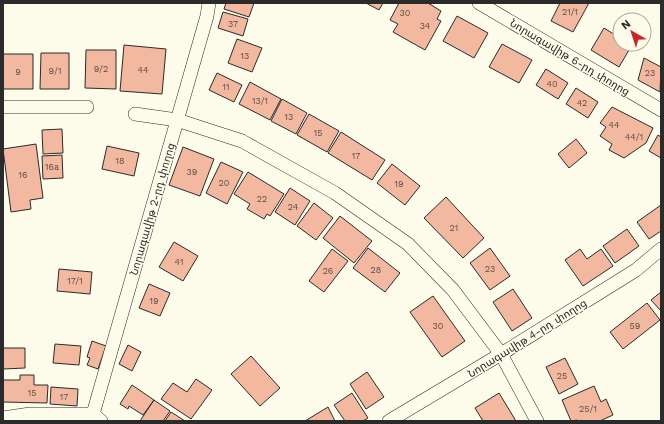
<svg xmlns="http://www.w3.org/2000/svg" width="664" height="424" font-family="'Work Sans','Noto Sans Armenian',sans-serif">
<rect width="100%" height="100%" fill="#fdfbea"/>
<path fill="#f2b8a0" stroke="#2b2b2b" d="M 226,3 L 254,3 L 249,17 L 224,9 Z
M 366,3 L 383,3 L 379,10 Z
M 399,3 L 428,3 L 441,11 L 437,19 L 441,21 L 425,50 L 393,32 L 398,24 L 390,20 Z
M 560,3 L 589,3 L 573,32 L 551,21 Z
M 223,12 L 248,19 L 243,36 L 218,28 Z
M 457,16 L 488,33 L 474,58 L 443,41 Z
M 604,28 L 620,38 L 620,44 L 632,45 L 619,67 L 591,50 Z
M 237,39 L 262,48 L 252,72 L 228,63 Z
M 502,44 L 532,60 L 519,83 L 489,67 Z
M 124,45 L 166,49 L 162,94 L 120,91 Z
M 86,50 L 116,50 L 116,89 L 85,88 Z
M 41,53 L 69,53 L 69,89 L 40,89 Z
M 3,54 L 33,54 L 33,89 L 3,89 Z
M 644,58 L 661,67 L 660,92 L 638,80 Z
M 546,69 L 568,83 L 558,99 L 536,85 Z
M 217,73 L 242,85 L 234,102 L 209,90 Z
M 250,82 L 281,99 L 270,120 L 239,104 Z
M 576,88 L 598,102 L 588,118 L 566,104 Z
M 282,99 L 307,113 L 296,134 L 271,121 Z
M 612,107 L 653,128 L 646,143 L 624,158 L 609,150 L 612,144 L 600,136 L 606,127 L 600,123 Z
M 309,114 L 339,131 L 327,152 L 297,135 Z
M 62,129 L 63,153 L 43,154 L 42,130 Z
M 341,132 L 385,160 L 372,180 L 328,153 Z
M 658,135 L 661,137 L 661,158 L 649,151 Z
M 576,139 L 587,153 L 569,168 L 558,154 Z
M 36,144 L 43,198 L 30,200 L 31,209 L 11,212 L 3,149 Z
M 107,146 L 139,153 L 134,176 L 102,169 Z
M 183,147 L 214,159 L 200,196 L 169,185 Z
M 62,155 L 63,178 L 43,179 L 42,156 Z
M 221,162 L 243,172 L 227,204 L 206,193 Z
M 392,164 L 420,186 L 405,205 L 377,183 Z
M 248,172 L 284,194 L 270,216 L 267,214 L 264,219 L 247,209 L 250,204 L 234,194 Z
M 290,188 L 310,201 L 295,225 L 275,212 Z
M 446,197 L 484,238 L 463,258 L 424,218 Z
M 314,203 L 333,218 L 316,240 L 297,226 Z
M 661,205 L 661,231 L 649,239 L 637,222 Z
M 340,216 L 372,241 L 354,263 L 323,238 Z
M 627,229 L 639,246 L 615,263 L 603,246 Z
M 174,242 L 198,256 L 183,281 L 159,267 Z
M 368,248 L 400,273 L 385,292 L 353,268 Z
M 490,248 L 510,276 L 490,290 L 470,263 Z
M 332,249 L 348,261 L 324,292 L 309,281 Z
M 580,249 L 587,259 L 601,249 L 613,266 L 583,286 L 565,260 Z
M 59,269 L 92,272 L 90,294 L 57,291 Z
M 149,284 L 170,293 L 160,316 L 139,308 Z
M 513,289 L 532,318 L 512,331 L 493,302 Z
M 661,292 L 661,311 L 651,300 Z
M 433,296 L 465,341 L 442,357 L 410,312 Z
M 647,303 L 660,320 L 623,349 L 610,332 Z
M 92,341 L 106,346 L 98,369 L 87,365 L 90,358 L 87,357 Z
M 55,344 L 81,346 L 79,365 L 53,363 Z
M 128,345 L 141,352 L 132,371 L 119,364 Z
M 3,348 L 25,348 L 25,368 L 3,369 Z
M 251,356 L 280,388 L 260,406 L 231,374 Z
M 565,358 L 578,384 L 559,394 L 546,367 Z
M 367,372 L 384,397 L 366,409 L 350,384 Z
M 20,375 L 34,375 L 34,385 L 48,385 L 47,403 L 3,402 L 3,380 L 20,380 Z
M 196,379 L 212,390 L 191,419 L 161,399 L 173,383 L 187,392 Z
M 132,385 L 154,400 L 143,415 L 129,406 L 128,409 L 120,404 Z
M 594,386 L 601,402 L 606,399 L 613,415 L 600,421 L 577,421 L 577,420 L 571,421 L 562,400 Z
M 51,387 L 78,389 L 77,406 L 50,404 Z
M 352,393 L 368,418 L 363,421 L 345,421 L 334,405 Z
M 499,393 L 516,421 L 483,421 L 475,408 Z
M 154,400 L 170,411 L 163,421 L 140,421 Z
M 328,407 L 335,421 L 305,421 Z
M 171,412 L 185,421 L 165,421 Z"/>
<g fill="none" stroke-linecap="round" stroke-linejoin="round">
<defs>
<path id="street" d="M 479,3 L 661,110
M 3,107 L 87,107
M 135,114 L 177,120 L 242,141 L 335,193 L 408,244 L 453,290 L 501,354 L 537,421
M 93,414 L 207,16 L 209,3
M 3,418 L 30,414 L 93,414 L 101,421
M 389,421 L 501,354 L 636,270 L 661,249"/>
</defs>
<use href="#street" stroke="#2b2b2b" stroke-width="14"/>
<use href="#street" stroke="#fdfbea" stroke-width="13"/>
</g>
<g text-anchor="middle" stroke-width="3" stroke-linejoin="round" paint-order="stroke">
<g font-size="9" fill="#5d4e48">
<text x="570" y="15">21/1</text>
<text x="405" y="16">30</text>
<text x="233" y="27">37</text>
<text x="425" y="29">34</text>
<text x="245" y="59">13</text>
<text x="101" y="72">9/2</text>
<text x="143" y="73">44</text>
<text x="55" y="74">9/1</text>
<text x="18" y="75">9</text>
<text x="650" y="76">23</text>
<text x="552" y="87">40</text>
<text x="226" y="90">11</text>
<text x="260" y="104">13/1</text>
<text x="582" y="106">42</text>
<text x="289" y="120">13</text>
<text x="614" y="128">44</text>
<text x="318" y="136">15</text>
<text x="634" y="140">44/1</text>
<text x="356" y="159">17</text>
<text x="120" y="164">18</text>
<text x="52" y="170">16a</text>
<text x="192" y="175">39</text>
<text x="23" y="178">16</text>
<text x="224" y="186">20</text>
<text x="399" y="187">19</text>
<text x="262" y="202">22</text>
<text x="293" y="210">24</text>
<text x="454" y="231">21</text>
<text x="179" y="265">41</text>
<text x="490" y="272">23</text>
<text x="376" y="273">28</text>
<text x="328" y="274">26</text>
<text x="75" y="284">17/1</text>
<text x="154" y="304">19</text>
<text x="438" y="329">30</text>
<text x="635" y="329">59</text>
<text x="562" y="379">25</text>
<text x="32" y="396">15</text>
<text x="64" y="400">17</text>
<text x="588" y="412">25/1</text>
</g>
<g font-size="11" fill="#2b2b2b" stroke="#fdfbea">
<text transform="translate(570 57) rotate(31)" y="4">Նորագավիթ 6-րդ փողոց</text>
<text transform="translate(152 209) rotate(-74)" y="4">Նորագավիթ 2-րդ փողոց</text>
<text transform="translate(527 338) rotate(-32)" y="4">Նորագավիթ 4-րդ փողոց</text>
</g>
</g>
<rect width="664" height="424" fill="none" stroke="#2b2b2b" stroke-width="8"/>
<g transform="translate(632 32) rotate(321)"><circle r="19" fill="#fdfbea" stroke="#a9a89e"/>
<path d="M0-3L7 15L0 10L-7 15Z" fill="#c62828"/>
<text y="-6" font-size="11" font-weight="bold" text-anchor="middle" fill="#2b2b2b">N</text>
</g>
</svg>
